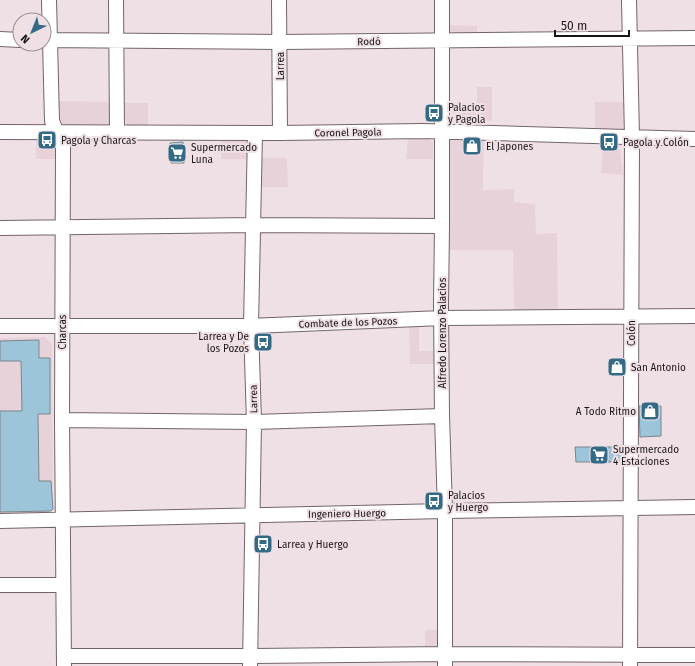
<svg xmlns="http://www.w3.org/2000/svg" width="695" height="666" font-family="'Fira Sans',sans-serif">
<rect width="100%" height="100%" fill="#efe0e5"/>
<path fill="#e8d2da" d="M 449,25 L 477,26 L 477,36 L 456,35 L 450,31 Z
M 477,87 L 492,87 L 492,121 L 459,118 L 452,112 L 452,102 L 477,105 Z
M 57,101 L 113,102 L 112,126 L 66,129 L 58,124 Z
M 595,102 L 628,102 L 627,127 L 621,131 L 595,130 Z
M 123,103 L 148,103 L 148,127 L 129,127 L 127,125 L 124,119 Z
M 221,136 L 248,138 L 250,159 L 221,159 Z
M 455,136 L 484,138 L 483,190 L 514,189 L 514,202 L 535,204 L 536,234 L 557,233 L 558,312 L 514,312 L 513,250 L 447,250 L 447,189 L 450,141 Z
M 36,137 L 55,139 L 57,159 L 36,159 Z
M 408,138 L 427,138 L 433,142 L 433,159 L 406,159 Z
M 603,145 L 617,146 L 620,150 L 623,175 L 601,173 Z
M 257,158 L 287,158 L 288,187 L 257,187 Z
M 409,326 L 419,326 L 419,351 L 439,351 L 439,364 L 410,364 Z
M 45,337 L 52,344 L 53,509 L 49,513 L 0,514 L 0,338 Z
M 425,630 L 441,630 L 440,648 L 425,649 Z"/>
<path fill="#9dc5da" stroke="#79858b" d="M 183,142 L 184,163 L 171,163 L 170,143 Z
M 39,340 L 39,358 L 50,358 L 50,414 L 38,414 L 39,481 L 51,481 L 53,509 L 51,511 L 0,512 L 0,411 L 22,411 L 21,361 L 0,361 L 0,341 Z
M 639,406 L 661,406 L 661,436 L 640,437 Z
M 575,447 L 622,447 L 622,462 L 576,462 Z"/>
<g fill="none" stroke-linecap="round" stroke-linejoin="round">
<defs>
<path id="minor" d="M 49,0 L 52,121 L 63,147 L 62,420 L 64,666
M 116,0 L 117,132
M 279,0 L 280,133
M 442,0 L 442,226 L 441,305 L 442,416 L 445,511 L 445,666
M 629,0 L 632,137 L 630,666
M 0,39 L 20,40
M 44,40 L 280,42 L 695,38
M 0,132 L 280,133 L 423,131 L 695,139
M 0,228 L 254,225 L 442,226
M 0,326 L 251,326 L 442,318 L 695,316
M 62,420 L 254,422 L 442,416
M 0,521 L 445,511 L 695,507
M 0,585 L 63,585
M 64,656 L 250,656 L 445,654 L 695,655
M 250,666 L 254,422 L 251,326 L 255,133"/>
</defs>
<use href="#minor" stroke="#72656a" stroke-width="16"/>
<use href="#minor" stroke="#fff" stroke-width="14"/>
</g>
<defs>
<symbol id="bus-square" viewBox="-11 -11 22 22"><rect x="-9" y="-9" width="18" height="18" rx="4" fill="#336a85" stroke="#efe0e5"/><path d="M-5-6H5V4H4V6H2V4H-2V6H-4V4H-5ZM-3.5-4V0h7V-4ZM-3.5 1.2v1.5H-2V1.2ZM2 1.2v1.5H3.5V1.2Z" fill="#fff"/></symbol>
<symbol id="shop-square" viewBox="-11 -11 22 22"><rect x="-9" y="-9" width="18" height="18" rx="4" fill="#336a85" stroke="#efe0e5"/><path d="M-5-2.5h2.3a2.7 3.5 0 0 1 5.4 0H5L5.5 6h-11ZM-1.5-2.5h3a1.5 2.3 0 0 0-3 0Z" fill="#fff"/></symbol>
<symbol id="supermarket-square" viewBox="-11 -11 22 22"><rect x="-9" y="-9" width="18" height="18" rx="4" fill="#336a85" stroke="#efe0e5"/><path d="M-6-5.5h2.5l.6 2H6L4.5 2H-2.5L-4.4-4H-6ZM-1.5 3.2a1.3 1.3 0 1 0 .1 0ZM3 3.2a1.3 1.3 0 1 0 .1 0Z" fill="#fff"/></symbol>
</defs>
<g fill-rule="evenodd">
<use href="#bus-square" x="423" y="102" width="22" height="22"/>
<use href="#bus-square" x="36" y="129" width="22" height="22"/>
<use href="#bus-square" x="598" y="131" width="22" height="22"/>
<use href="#shop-square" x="461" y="135" width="22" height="22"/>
<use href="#supermarket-square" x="166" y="142" width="22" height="22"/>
<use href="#bus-square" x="252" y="331" width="22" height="22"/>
<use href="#shop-square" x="606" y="356" width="22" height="22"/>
<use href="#shop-square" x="639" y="400" width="22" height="22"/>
<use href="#supermarket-square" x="588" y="444" width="22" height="22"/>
<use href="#bus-square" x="423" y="490" width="22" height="22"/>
<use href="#bus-square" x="252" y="533" width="22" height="22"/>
</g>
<g text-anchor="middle" stroke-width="4" stroke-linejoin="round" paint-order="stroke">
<g font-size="10" fill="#181314" stroke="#efe0e5">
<text transform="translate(369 41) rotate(-1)" y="4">Rodó</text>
<text transform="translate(280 66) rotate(-90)" y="4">Larrea</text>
<text transform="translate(348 132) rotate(-1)" y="4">Coronel Pagola</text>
<text transform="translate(348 322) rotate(-2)" y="4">Combate de los Pozos</text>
<text transform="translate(62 332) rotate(-90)" y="4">Charcas</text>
<text transform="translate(442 333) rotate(-90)" y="4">Alfredo Lorenzo Palacios</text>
<text transform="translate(631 333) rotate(-90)" y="4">Colón</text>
<text transform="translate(253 399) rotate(-91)" y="4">Larrea</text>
<text transform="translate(347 513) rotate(-1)" y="4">Ingeniero Huergo</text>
</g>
<g font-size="10" fill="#181314" stroke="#efe0e5" text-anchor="start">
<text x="448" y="111">Palacios<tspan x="448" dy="12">y Pagola</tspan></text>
<text x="61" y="144">Pagola y Charcas</text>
<text x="623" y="146">Pagola y Colón</text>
<text x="486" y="150">El Japones</text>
<text x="191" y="151">Supermercado<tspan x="191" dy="12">Luna</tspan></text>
<text x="249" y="340" text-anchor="end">Larrea y De<tspan x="249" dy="12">los Pozos</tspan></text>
<text x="631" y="371">San Antonio</text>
<text x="636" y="415" text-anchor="end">A Todo Ritmo</text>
<text x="613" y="453">Supermercado<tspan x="613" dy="12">4 Estaciones</tspan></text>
<text x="448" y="499">Palacios<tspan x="448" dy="12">y Huergo</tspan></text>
<text x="277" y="548">Larrea y Huergo</text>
</g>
</g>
<g transform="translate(32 32) rotate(223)"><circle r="19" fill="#efe0e5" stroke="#998e91"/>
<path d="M0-3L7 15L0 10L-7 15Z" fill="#336a85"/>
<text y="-6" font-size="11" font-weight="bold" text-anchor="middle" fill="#181314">N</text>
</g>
<path d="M555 30v6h74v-6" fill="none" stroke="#181314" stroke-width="2"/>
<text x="561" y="30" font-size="12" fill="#181314" stroke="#efe0e5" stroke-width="3" paint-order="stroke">50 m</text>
</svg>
